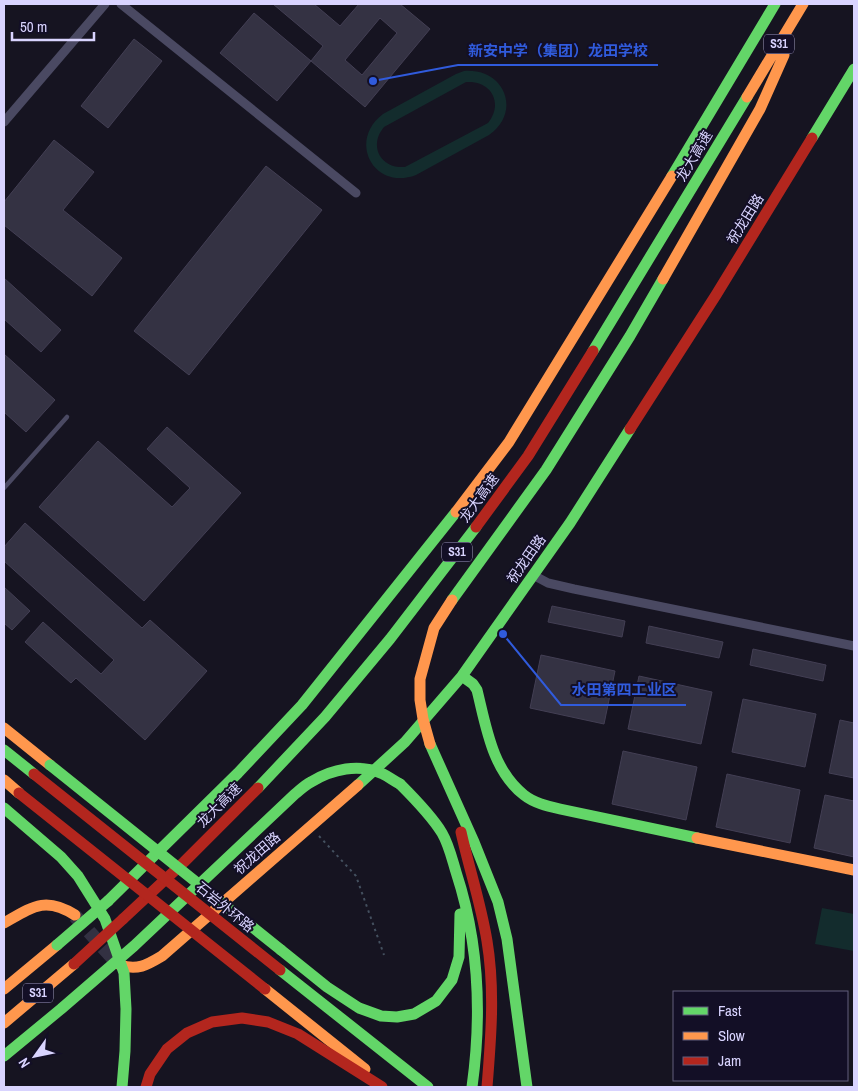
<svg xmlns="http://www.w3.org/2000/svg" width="858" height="1091" font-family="'Archivo Narrow','Noto Sans SC',sans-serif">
<rect width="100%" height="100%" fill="#161421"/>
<path fill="#132c2d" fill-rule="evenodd" d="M 464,71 C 505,68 522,112 489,135 L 416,175 C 374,191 347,141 383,114 L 456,74 ZM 466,82 C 491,80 504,103 488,123 L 405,167 C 381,169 368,146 384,127 Z
M 822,908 L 854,914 L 854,951 L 815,944 Z"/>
<path fill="#343243" stroke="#433f54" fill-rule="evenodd" d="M 273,4 L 314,4 L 340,26 L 359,4 L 400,4 L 430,29 L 365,107 L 311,61 L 323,46 ZM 380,18 L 397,33 L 362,75 L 345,60 Z
M 254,13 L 311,61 L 277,101 L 220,53 Z
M 134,39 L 162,61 L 108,128 L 81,106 Z
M 54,140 L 94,172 L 63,210 L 122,258 L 92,296 L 4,225 L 4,202 Z
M 266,166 L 322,210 L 189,375 L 134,331 Z
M 4,278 L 61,330 L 41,352 L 4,319 Z
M 4,354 L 55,400 L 26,432 L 4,412 Z
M 167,427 L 241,493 L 144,601 L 39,507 L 98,441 L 172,507 L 190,488 L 147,449 Z
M 25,523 L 142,628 L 150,620 L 207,671 L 145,740 L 76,678 L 71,683 L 25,642 L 43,622 L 101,674 L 114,660 L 4,561 L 4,547 Z
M 4,587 L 30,611 L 12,630 L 4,623 Z
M 552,606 L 625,621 L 622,637 L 548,622 Z
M 649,626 L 723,642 L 719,658 L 646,643 Z
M 753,649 L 826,665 L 823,681 L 750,665 Z
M 541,655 L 615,671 L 604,724 L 530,708 Z
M 639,676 L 712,692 L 701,744 L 628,729 Z
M 743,699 L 816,714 L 805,767 L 732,752 Z
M 840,720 L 854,723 L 854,778 L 829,773 Z
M 623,751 L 697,767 L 686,820 L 612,804 Z
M 727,774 L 800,790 L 790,843 L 716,827 Z
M 825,795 L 854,801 L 854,857 L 814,848 Z"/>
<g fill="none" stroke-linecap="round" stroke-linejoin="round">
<path stroke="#333142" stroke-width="14" stroke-dasharray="14 7" stroke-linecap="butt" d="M 75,916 L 119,965"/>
<path stroke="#44505f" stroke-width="2" stroke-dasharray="2.5 4" stroke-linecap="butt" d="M 319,836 L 356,876 L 384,955"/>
<path stroke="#4a4962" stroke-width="4.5" d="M 4,488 L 67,417"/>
<path stroke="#4a4962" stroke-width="9" d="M 121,4 L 356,193
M 4,122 L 105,4
M 533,575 L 548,583 L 574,589 L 854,646"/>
<path stroke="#63d668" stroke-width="11" d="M 812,138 L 854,69
M 672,176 L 775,4
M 593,351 L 747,97
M 452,600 L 546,470 L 630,336 L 663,279
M 462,676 L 473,684 L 477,690 C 486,726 492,770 524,795 C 534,803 547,806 560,809 L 697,838
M 430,744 L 474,842 L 498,902 L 507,939 L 527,1087
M 4,750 L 34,774
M 400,784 C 413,797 433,818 442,833 C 449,845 452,859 456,872 C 479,942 482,1015 472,1087
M 358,785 L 405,742 L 462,676 L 570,523 L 630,429
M 258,788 L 325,717 L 390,639 L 476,527
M 108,901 L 238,773 L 302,705 L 456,512
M 281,950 L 327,987 L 359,1008 L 381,1016 L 397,1017 L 414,1014 L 436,1001 L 452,980 L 459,957 L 460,914
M 280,970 L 428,1087"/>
<path stroke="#ff974d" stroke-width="11" d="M 747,97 L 803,4
M 663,279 L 760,109 L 784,55
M 456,512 L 509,442 L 672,176
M 4,728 L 50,765
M 4,780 L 19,793
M 697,838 L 854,870
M 4,923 C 32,907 45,896 75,915
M 120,965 C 137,971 147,965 162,956 L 358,785
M 4,989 L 57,945
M 265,989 L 365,1069
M 4,1023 L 74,964"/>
<path stroke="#b3261e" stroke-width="11" d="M 630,429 L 716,295 L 812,138
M 476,527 L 528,456 L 593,351
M 461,832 C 469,868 481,904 487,941 C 495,989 491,1038 487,1087
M 123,919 L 184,862 L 258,788
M 146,1087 L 150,1074 L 167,1049 L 187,1033 L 212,1022 L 242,1018 L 268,1022 L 298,1034 L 382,1087"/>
<path stroke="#63d668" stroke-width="11" d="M 50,765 L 281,950
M 4,808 L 61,857 L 78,876 L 105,919 L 124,973 L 126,1009 L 125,1051 L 122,1087
M 57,945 L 108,901
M 4,1056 L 61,1009 L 134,946 L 295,794 C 300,790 305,785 311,782 C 332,769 359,763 383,774 C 389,777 394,781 400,784"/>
<path stroke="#ff974d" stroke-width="11" d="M 430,744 L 423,719 L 420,700 L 420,679 L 434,628 L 452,600"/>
<path stroke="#b3261e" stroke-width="11" d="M 34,774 L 280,970
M 19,793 L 265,989
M 74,964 L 123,919"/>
</g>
<g text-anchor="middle" stroke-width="4" stroke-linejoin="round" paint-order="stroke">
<g fill="#130f26" stroke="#9e99be" stroke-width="1">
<rect x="764" y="34.5" width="30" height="19" rx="4"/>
<rect x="442" y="542.5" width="30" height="19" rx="4"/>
<rect x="23" y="983.5" width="30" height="19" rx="4"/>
</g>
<g font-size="12" font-weight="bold" fill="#d9d4ff">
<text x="779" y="48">S31</text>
<text x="457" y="556">S31</text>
<text x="38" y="997">S31</text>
</g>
<g font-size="14" fill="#d9d4ff" stroke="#130f26">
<text transform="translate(694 156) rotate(-59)" y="5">龙大高速</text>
<text transform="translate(745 219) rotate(-58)" y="5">祝龙田路</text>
<text transform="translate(479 498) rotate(-54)" y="5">龙大高速</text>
<text transform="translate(526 559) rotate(-55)" y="5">祝龙田路</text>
<text transform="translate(219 805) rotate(-45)" y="5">龙大高速</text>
<text transform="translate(257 853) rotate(-41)" y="5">祝龙田路</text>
<text transform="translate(225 907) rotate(39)" y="5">石岩外环路</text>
</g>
</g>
<path fill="none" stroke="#305bdc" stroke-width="2" d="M373 81L458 65H658M503 634L561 705H686"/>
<g fill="#305bdc" stroke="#130f26" stroke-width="2">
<circle cx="373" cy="81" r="5"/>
<circle cx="503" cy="634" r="5"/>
</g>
<g font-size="15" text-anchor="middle" font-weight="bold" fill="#305bdc" stroke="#130f26" stroke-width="4" stroke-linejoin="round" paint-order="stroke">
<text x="558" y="56">新安中学（集团）龙田学校</text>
<text x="624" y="695">水田第四工业区</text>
</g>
<rect width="858" height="1091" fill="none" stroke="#d9d4ff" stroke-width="10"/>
<rect x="673" y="991" width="175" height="90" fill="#130f26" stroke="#625e7d"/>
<rect x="683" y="1007" width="25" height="8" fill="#63d668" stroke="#625e7d"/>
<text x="718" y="1016" font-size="15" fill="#d9d4ff">Fast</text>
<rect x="683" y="1032" width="25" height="8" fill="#ff974d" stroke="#625e7d"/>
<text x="718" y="1041" font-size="15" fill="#d9d4ff">Slow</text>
<rect x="683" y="1057" width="25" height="8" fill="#b3261e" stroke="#625e7d"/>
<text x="718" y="1066" font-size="15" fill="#d9d4ff">Jam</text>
<g transform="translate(35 1056) rotate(237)" stroke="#130f26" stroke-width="4" paint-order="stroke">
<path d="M0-4L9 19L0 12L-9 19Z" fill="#d9d4ff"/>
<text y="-8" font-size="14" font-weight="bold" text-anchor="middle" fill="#d9d4ff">N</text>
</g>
<path d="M12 32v8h82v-8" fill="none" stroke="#d9d4ff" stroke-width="2.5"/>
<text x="20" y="32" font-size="15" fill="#d9d4ff" stroke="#130f26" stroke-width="4" paint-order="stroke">50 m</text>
</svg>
